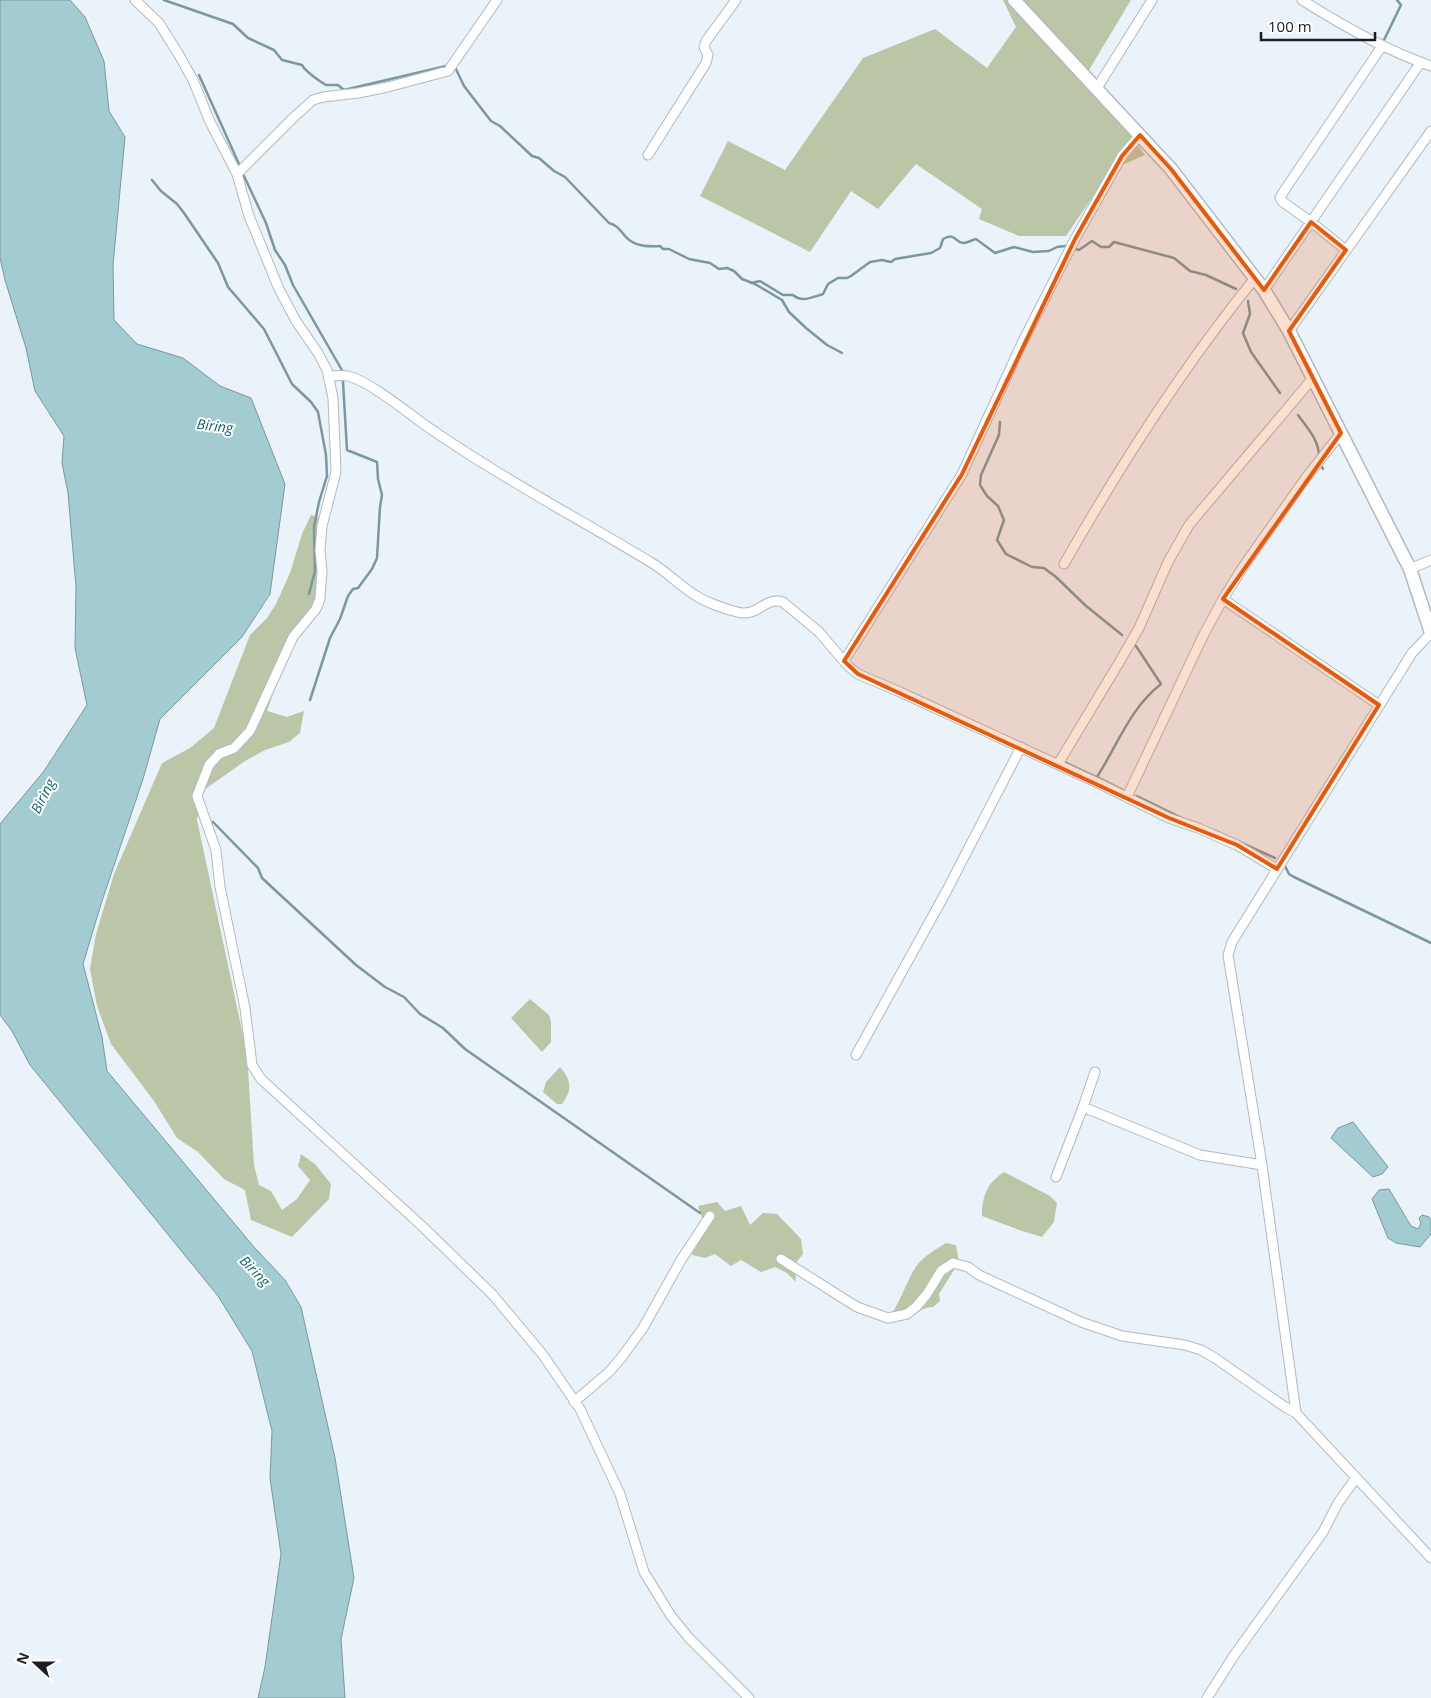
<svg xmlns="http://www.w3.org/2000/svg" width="1431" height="1698" font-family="'Open Sans',sans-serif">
<rect width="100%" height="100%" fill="#eaf2fa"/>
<path fill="#bbc6a7" d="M 1003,0 L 1131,0 L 1086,75 L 1145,155 L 1111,170 L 1066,236 L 1019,236 L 979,219 L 982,209 L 916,164 L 878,209 L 851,191 L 810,252 L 700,196 L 728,141 L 785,170 L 863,58 L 935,29 L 987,68 L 1016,27 Z
M 311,515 L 323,519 L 319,543 L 317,569 L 324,587 L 312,611 L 294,628 L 286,645 L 280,673 L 267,711 L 287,717 L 304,711 L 300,733 L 289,742 L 265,750 L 245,761 L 204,790 L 197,820 L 247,1054 L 254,1165 L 259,1185 L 271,1191 L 282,1210 L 297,1199 L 310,1180 L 298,1166 L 301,1154 L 315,1164 L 331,1184 L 329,1199 L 292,1237 L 251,1220 L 245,1190 L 224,1179 L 198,1152 L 177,1138 L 154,1101 L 111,1044 L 97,1006 L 90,969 L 96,934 L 114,874 L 162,763 L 190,748 L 214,728 L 250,635 L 267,618 L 276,604 L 290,573 L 302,534 Z
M 530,999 L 549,1015 L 551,1022 L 551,1042 L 542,1052 L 511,1018 Z
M 560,1067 C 572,1081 572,1090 562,1104 L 557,1104 L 543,1092 L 546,1082 Z
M 1004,1172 L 1050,1196 L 1057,1203 L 1054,1222 L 1042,1237 L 1019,1230 L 982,1216 C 982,1196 987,1183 1004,1172 Z
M 717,1202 L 725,1211 L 741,1206 L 750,1225 L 763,1213 L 777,1214 L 801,1239 L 803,1254 L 795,1264 L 796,1282 L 787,1273 L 775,1267 L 761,1272 L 741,1260 L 731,1266 L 715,1254 L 705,1258 L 692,1255 L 696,1233 L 703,1220 L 698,1206 Z
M 946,1243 L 956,1245 L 959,1262 L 939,1294 L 940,1301 L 933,1307 C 915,1307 910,1328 891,1315 C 901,1300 906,1283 915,1268 C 923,1256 935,1250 946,1243 Z"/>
<path fill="#a3ccd2" stroke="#7a989d" d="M 0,0 L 70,0 L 85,17 L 104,61 L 109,111 L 125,137 L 113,265 L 114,320 L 137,344 L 183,358 L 220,386 L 251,398 L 285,484 L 270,594 L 242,637 L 160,719 L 143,779 L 101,904 L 83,964 L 102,1037 L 107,1071 L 254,1247 L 285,1280 L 301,1307 L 335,1458 L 354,1578 L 341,1639 L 345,1698 L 258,1698 L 265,1667 L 281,1554 L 270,1478 L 272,1431 L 252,1351 L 218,1296 L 30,1065 L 12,1031 L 0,1015 L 0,824 L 44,771 L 87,705 L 75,648 L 76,587 L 68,493 L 62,463 L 64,436 L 35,391 L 26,348 L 5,280 L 0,258 Z
M 1353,1122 L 1388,1167 L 1382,1174 L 1373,1177 L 1331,1138 L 1338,1128 Z
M 1389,1189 L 1411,1226 L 1418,1229 L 1421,1224 L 1419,1218 L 1422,1215 L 1429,1217 L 1431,1221 L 1431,1234 L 1420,1247 L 1396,1243 L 1388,1238 L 1372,1199 L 1379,1190 Z"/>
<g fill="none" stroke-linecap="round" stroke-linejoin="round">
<path stroke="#7a989d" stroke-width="2.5" d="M 164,0 L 233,24 L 248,38 L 274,50 L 282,60 L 302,65 C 305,71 319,81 326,85 L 338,85 L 344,90 L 446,66
M 1383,42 L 1401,5 L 1397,0
M 455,67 L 464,86 L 491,121 L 500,126 L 532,156 L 539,158 L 554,171 L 565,177 L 609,223 C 617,225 620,230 625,236 C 633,246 649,247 660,246 L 663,249 L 669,249 L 689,259 L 710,263 L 719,269 L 727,268 L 734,271 L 742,279 L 755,284 L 782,300 L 789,312 L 806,328 L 827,345 L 842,353
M 199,75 L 239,164
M 244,176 L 266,223 L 275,250 L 285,265 L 293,285 L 343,372
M 152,180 L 161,191 L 177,204 L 184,213 L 218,263 L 228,287 L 264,329 L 292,384 L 311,402 L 318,412 L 326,455 L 327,476 L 319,502 L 314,527 L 315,571 L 309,594
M 751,283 L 760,281 L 783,295 L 793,295 C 802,303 813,297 823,294 L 828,284 L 838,278 L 847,278 L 851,276 L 870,262 L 882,260 L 891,262 L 895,259 L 931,253 L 940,248 L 943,239 C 956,232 954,242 963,243 C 967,243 972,240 976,239 L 995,253 L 1014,247 L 1033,252 L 1049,251 L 1057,247 L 1065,246 L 1079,250 L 1092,241 L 1101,247 L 1109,247 L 1114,242 L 1174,258 L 1190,271 L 1206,275 L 1236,289
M 1248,301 L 1250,314 L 1243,333 L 1251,352 L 1280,393
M 1298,415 C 1308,429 1319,440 1319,457
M 1000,422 L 999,435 L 981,475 L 980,485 L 987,496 L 998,506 L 1004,520 L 997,540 L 1006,554 L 1032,567 L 1044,568 L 1056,577 L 1085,605 L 1122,635
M 1320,464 L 1323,469
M 310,700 L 330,638 L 340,619 L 348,596 L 353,589 L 358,588 L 372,569 L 377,558 L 380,507 L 382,495 L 378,479 L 377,462 L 347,450 L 343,382
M 1064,762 L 1096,777
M 1123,790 L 1097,777 C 1117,746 1130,708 1161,684 L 1136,646
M 1137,796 L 1184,819
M 213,822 L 258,868 L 262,878 L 356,965 L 385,987 L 404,997 L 420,1014 L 443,1028 L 465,1049 L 700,1213
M 1213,830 L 1275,858
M 1284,864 L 1289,874 L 1294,877 L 1431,943"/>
<defs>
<path id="street" d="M 135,0 L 159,23 L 179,55 L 193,80 L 210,122 L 237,174
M 497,0 L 448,71 L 388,87 L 358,93 L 323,97 L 313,100 L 294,117 L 237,174 L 249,216 L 279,289 L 296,321 L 318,353 L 327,370 L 333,398 L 336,472 L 322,526 L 320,550 L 322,571 L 320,599 L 316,609 L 293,637 L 250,731 L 234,748 L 219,754 L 209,765 L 197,796 L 216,850 L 220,887 L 245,1008 L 252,1065 L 261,1079 L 423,1227 L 492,1294 L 543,1355 L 580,1409 L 620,1494 L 644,1572 L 671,1616 L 689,1638 L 749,1698
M 1302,0 C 1343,26 1385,50 1431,66
M 1097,88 L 1152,0
M 648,155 L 706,63 L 708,55 L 704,47 L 706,41 L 736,0
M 1346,250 L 1311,222 L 1283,202 L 1280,198 L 1282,194 L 1382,46
M 1264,290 L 1421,62
M 1289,331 L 1431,131
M 329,376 C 335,376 342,375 348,376 C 369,381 407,412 425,425 C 498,476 576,517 652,563 C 667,572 680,586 695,595 C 705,602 725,609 737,612 C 758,618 765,596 783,602 L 819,632 L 848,666 L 858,674 L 900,692 L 1100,784 L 1169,818 L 1198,828 L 1237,845 L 1277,869
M 1064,564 C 1121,464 1182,368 1255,278
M 1410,569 L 1431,560
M 1223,599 L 1379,705
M 1431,633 L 1412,653 L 1232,942 L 1228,955 L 1262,1165 L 1296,1413 L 1431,1558
M 844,661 L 962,474 L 1022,343 L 1075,239 L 1122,156 L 1140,135
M 1058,764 L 1120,661 L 1139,628 L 1168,562 L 1189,525 L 1313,378
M 1127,797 L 1203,636 L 1223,599 L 1243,567 L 1305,479 L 1341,433
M 856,1055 L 946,892 L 1021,747
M 1083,1107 L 1095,1072
M 1056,1177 L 1083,1107 L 1200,1155 L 1262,1165
M 781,1259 L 857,1307 L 888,1318 L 907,1314 L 916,1307 L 927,1294 L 941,1271 L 953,1263 L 968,1267 L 979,1275 L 1081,1322 L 1122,1336 L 1185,1345 L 1201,1350 L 1215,1358 L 1285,1407 L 1296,1413
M 574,1402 L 609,1372 L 621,1358 L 643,1328 L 681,1260 L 710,1216
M 1207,1698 L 1235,1654 L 1323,1532 L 1338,1503 L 1356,1478"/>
<path id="secondary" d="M 1014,0 L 1171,169 L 1264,290 L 1289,331 L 1410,569 L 1431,633"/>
</defs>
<use href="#street" stroke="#b2b9c1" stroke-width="11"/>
<use href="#secondary" stroke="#b2b9c1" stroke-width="15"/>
<use href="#street" stroke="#fff" stroke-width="9"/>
<use href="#secondary" stroke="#fff" stroke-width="12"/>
</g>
<path fill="#e8590c" fill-opacity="0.2" stroke="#e8590c" stroke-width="4" stroke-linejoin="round" d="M 1140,135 L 1171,169 L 1264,290 L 1311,222 L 1346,250 L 1289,331 L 1341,433 L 1223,599 L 1379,705 L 1277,869 L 1237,845 L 1169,818 L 858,674 L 844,661 L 962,474 L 1075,239 L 1122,156 Z"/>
<g text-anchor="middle" stroke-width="4" stroke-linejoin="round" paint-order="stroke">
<g font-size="14" font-style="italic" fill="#0e626c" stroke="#fff">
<text transform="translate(215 426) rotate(7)" y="5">Biring</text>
<text transform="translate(43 796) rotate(-63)" y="5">Biring</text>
<text transform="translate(255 1271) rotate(46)" y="5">Biring</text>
</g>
</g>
<g transform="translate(35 1663) rotate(291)" stroke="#ffffff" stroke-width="4" paint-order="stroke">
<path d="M0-4L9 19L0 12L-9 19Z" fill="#1b1d20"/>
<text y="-8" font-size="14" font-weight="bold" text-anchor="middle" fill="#1b1d20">N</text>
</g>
<path d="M1261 32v8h114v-8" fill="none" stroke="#1b1d20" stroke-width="2.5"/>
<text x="1268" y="32" font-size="15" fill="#1b1d20" stroke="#ffffff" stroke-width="4" paint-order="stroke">100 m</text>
</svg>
